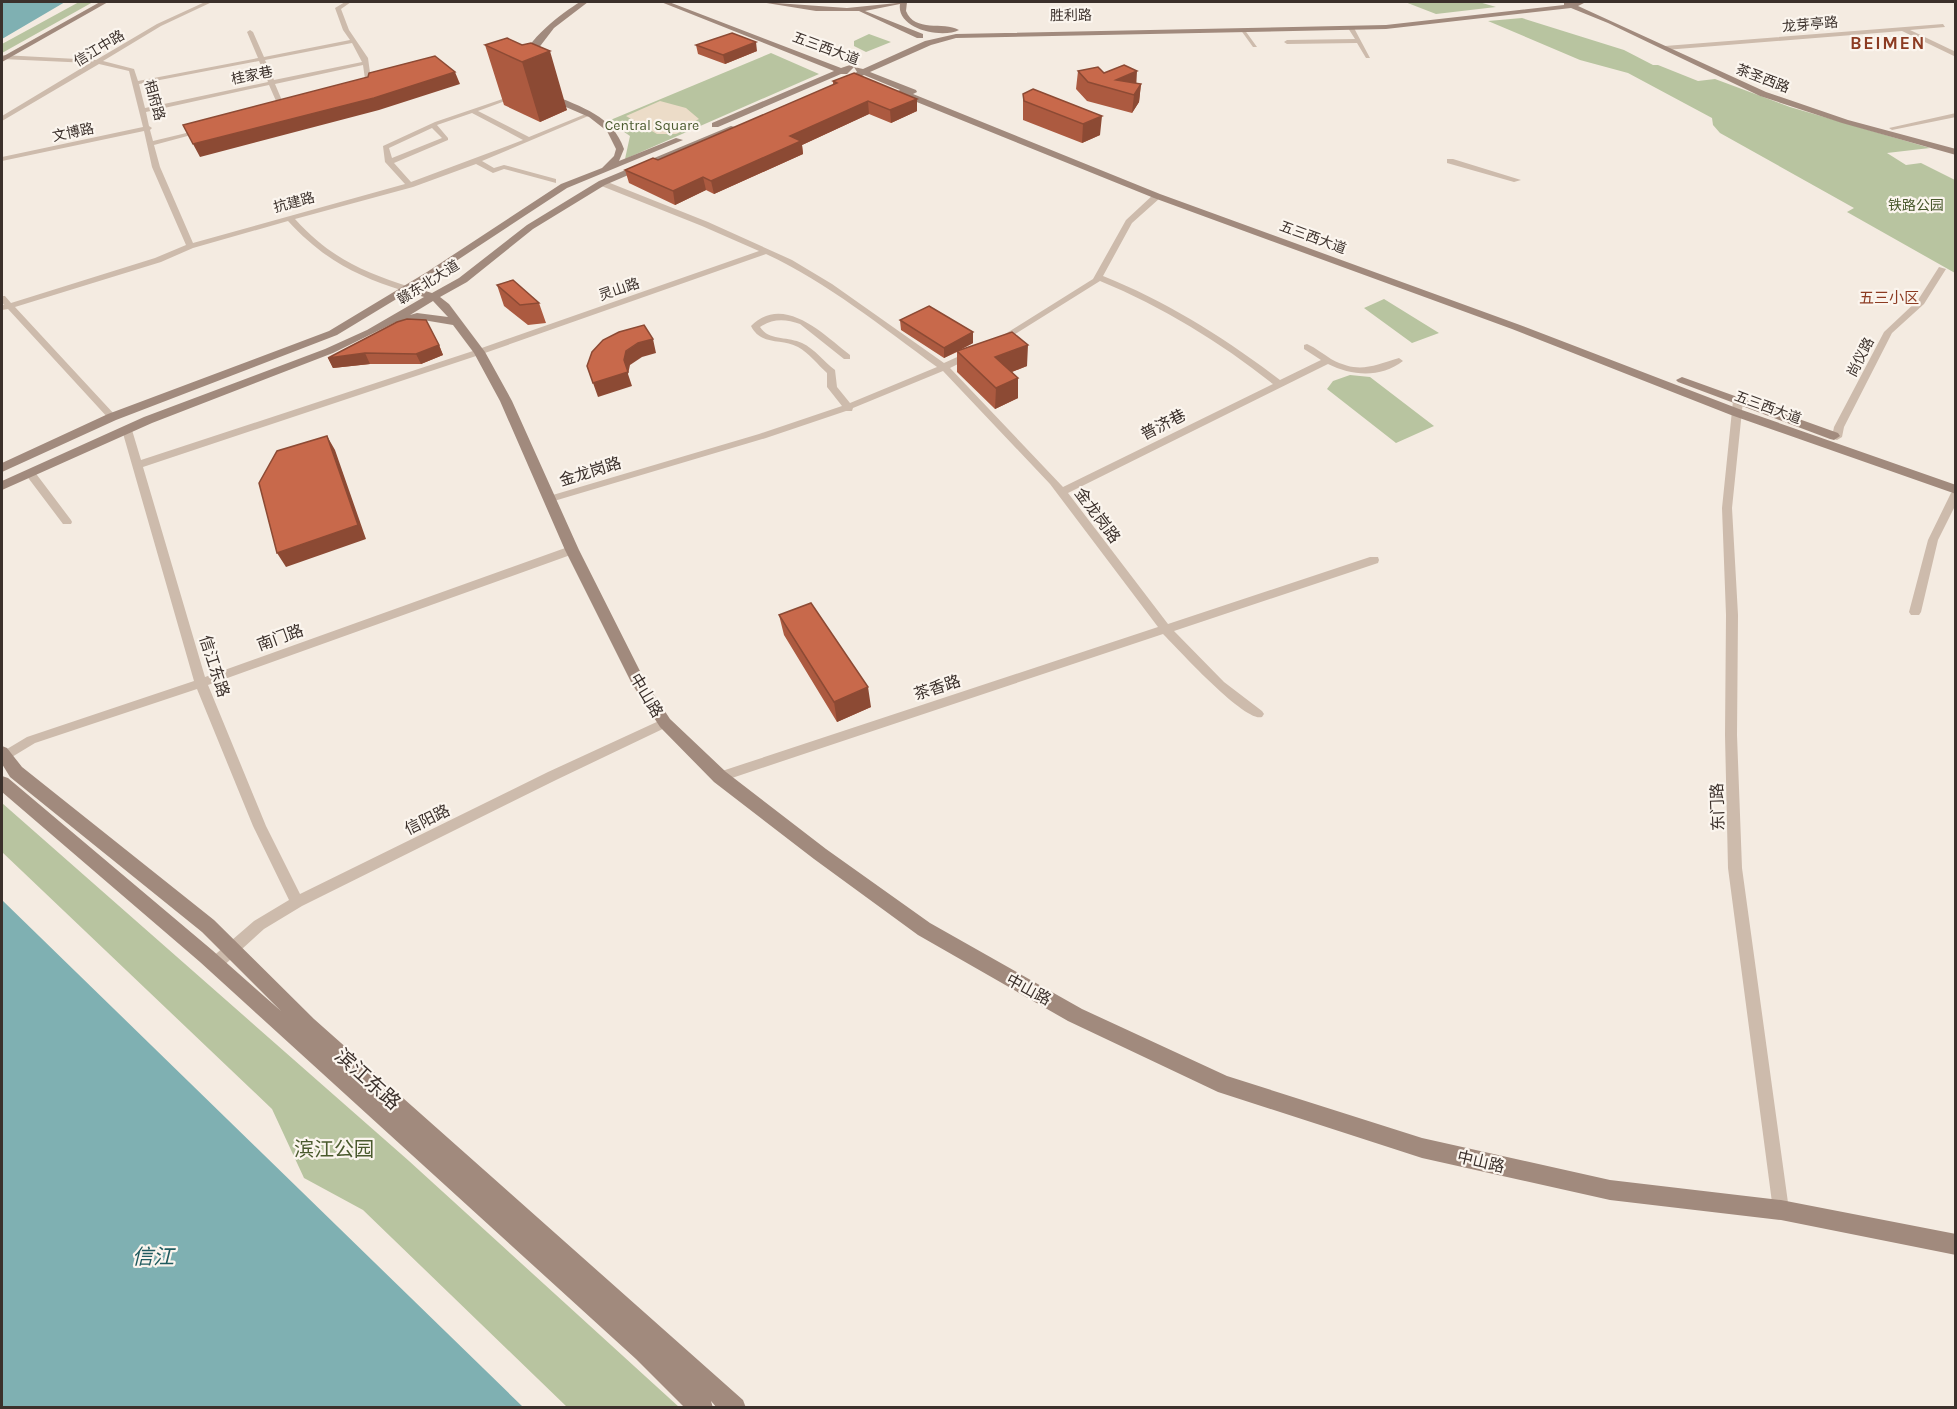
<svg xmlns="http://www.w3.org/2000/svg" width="1957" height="1409" font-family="Karla,'Noto Sans SC',sans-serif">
<rect width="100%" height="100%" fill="#f4ebe1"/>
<path fill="#b8c4a0" d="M 79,2 L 93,2 L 2,53 L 2,44 Z
M 1405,2 L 1479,2 L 1496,7 L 1436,14 Z
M 1522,18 L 1624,50 L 1653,65 L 1658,65 L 1698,81 L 1715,79 L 1790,107 L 1930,148 L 1887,153 L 1906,165 L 1921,163 L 1955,180 L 1955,273 L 1847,212 L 1854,208 L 1720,133 L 1713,125 L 1712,118 L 1628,73 L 1580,60 L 1488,21 Z
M 869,34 L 891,42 L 866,52 L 854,46 L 854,41 Z
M 771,53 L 819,74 L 625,159 L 630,136 L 608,121 Z
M 1384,299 L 1439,333 L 1412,343 L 1364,308 Z
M 1350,375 L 1370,377 L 1434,426 L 1396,443 L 1327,389 L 1333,381 Z
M 2,803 L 409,1161 L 679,1407 L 567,1407 L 363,1210 L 304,1178 L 272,1109 L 2,852 Z"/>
<path fill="#ecdcc8" d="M 660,101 L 686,108 L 699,119 L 695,121 L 696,125 L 676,134 L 657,134 L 626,116 Z"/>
<path fill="#7fb0b2" d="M 2,2 L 65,2 L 2,39 Z
M 2,900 L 523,1407 L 2,1407 Z"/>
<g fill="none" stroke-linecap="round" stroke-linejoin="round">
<path fill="#cdbbac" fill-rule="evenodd" d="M 205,2 L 212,2 L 161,26 L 103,61 L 134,69 L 138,81 L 258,58 L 247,32 L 250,30 L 253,32 L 264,57 L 350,40 L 343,30 L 335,8 L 345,2 L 351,2 L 341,9 L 349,30 L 368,58 L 372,87 L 365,90 L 362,88 L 366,86 L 363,65 L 275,84 L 286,110 L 283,112 L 280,110 L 269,85 L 146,112 L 149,126 L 152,128 L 150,130 L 153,141 L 203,129 L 206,131 L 154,145 L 160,167 L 193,243 L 405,184 L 385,162 L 383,146 L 435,122 L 517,94 L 522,95 L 478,111 L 529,137 L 588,113 L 593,114 L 482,161 L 494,168 L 504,165 L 556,179 L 556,183 L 504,169 L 493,173 L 476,164 L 413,187 L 295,219 C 329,257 363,272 410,287 L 410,291 L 404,291 C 356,276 323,259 288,221 L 193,248 L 161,262 L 15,307 L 115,415 L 117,417 L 112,420 L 109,419 L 8,309 L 2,310 L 2,305 L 4,305 L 2,302 L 2,296 L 5,296 L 11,303 L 155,258 L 186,245 L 152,167 L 144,131 L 2,161 L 2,157 L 143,127 L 129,71 L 99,64 L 2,121 L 2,116 L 90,63 L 2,59 L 2,55 L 96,60 L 157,24 ZM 352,43 L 362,62 L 274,80 L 265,60 ZM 259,61 L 268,82 L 145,108 L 139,84 ZM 472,113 L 523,140 L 411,182 L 394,163 L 448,140 L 448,138 L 437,125 ZM 432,128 L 442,138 L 392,158 L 389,148 Z
M 1943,24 L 1945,27 L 1910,30 L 1956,52 L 1956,57 L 1902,31 L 1665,50 L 1662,48 L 1665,46 Z
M 1351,26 L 1354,28 L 1370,58 L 1366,58 L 1357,43 L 1287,44 L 1284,42 L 1287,40 L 1355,39 L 1348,28 Z
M 1240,29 L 1244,29 L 1257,47 L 1253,47 Z
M 1956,113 L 1956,117 L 1892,130 L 1889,128 Z
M 1447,159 L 1453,159 L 1521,180 L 1514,182 L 1447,163 Z
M 599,181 L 605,181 L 708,222 L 792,260 L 832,284 L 944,363 L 966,353 L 972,353 L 972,357 L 950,368 L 1063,487 L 1273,384 C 1220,342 1163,307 1100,281 L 1004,341 L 997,339 L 1093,279 L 1126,220 L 1154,194 L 1160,194 L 1160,198 L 1132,223 L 1103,276 C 1168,302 1225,338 1280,380 L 1321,360 L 1304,349 L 1304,345 L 1307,344 C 1316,348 1323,354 1331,359 C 1359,374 1372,366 1399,358 L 1403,361 C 1381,378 1352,376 1328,364 L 1068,493 L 1168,624 L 1370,557 L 1378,557 L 1379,560 L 1378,563 L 1174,631 L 1224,682 L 1262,711 L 1264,714 L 1262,717 C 1245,723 1178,649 1163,634 L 720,782 L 716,781 L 714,777 L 716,773 L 1158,627 L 1050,484 L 943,371 L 853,408 L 852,411 L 846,411 L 766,438 L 554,501 L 546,501 L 546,497 L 759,434 L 842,406 L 827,387 L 827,373 C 818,365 809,353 798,347 C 781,338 761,346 751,326 C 784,293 824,335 850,355 L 850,359 L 844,359 L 800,324 C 786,319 773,318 760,327 C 769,341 788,336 802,343 C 815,349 824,362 835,370 L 837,387 L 850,403 L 937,367 C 882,327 828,283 766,254 L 482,354 L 143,467 L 205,677 L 568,547 L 576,547 L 577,550 L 576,553 L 208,685 L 266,826 L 300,894 L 548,772 L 661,720 L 669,720 L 671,723 L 669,726 L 556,780 L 302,906 L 264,929 L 220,969 L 215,971 L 210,969 L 208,964 L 210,959 L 254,921 L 289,900 L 253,826 L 197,689 L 35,743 L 2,763 L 2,752 L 27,737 L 194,681 L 122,430 L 127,427 L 132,430 L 141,460 L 476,350 L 759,251 L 702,226 L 599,185 Z
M 1939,267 L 1946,269 L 1924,304 L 1892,333 L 1844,427 L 1842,437 L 1837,440 L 1834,439 L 1832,437 L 1834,427 L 1884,332 L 1918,300 Z
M 1738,398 L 1743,401 L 1732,508 L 1738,615 L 1737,735 L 1742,868 L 1789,1210 L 1787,1216 L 1781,1218 L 1775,1216 L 1773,1210 L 1728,868 L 1725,735 L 1726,615 L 1722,508 L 1733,401 Z
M 30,470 L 34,471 L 71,520 L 72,522 L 71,524 L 63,524 L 26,475 L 25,473 Z
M 1956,490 L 1956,504 L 1938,540 L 1921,612 L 1919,615 L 1911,615 L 1909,612 L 1928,540 L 1951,493 Z"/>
<path fill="#a18a7d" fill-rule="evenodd" d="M 100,2 L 108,2 L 2,62 L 2,57 Z
M 580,2 L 588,2 L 554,28 L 528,62 L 522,62 C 524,42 563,12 580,2 Z
M 661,2 L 669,2 L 841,68 L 850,65 L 854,67 L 847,74 L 841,74 L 718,127 L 712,127 L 712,123 L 834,71 Z
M 761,2 L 847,8 L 907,2 L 906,11 C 915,33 943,21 959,30 C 942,39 896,29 900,4 L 865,11 L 923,34 L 923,38 L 917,38 L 859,11 L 816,11 Z
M 1564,2 L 1586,2 L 1578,6 L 1766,92 L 1848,120 L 1956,149 L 1956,155 L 1842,123 L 1760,96 L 1608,23 L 1571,8 L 1386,29 L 956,38 L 931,45 L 870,72 L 916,90 L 917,92 L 913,94 L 1160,194 L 1520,325 L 1739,409 L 1956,485 L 1956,494 L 1731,415 L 1512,329 L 1154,198 L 897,94 L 896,92 L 900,90 L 864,75 L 841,85 L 834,83 L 857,72 L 854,67 L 863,69 L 925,41 L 956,34 L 1386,25 L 1564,5 Z
M 545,94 L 551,94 C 581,107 613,116 624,149 L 619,161 L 676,138 L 683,140 L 567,188 L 415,288 L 432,293 L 459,278 L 527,225 L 599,181 L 731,126 L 738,128 L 605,185 L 533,229 L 467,282 L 440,297 L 449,304 L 485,352 L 512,401 L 579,550 L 645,681 L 670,719 L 726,772 L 826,849 L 930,923 L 1082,1009 L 1227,1076 L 1422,1138 L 1610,1180 L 1781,1200 L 1956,1234 L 1956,1255 L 1781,1220 L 1610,1200 L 1422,1158 L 1218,1092 L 1068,1021 L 918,935 L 814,859 L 714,782 L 660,727 L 632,684 L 565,550 L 500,401 L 474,353 L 453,325 L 417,319 L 396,322 L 333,353 L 152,423 L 2,490 L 2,481 L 144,417 L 325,349 L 367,330 L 424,297 L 408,292 L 337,335 L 116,420 L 2,472 L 2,463 L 108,414 L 329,331 L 427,272 L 561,184 L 602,168 L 614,156 L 616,149 L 607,131 L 589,117 L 545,98 ZM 433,301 L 448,317 L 417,313 L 410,315 Z
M 1682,377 L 1838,433 L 1840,436 L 1834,440 L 1830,439 L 1678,382 L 1676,380 Z
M 2,746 L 7,748 L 22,767 L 214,920 L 314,1019 L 743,1400 L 746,1408 L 717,1408 L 711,1401 L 713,1408 L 685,1408 L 636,1359 L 200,962 L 2,792 L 2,776 L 8,778 L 212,950 L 281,1011 L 202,932 L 10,777 L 2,764 Z"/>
</g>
<path fill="#ac5a40" d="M 485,45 L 522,45 L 567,110 L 540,122 L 504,105 Z
M 696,45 L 757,51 L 725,64 L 698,54 Z
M 1078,71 L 1141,84 L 1139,102 L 1132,113 L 1087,101 L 1076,89 Z
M 833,81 L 917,111 L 891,123 L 869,114 L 802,145 L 803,154 L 714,194 L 706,190 L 675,205 L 629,183 L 625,170 L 658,160 L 833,85 Z
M 1033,89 L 1100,135 L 1082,143 L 1023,120 L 1023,94 Z
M 497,285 L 539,303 L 546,323 L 528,325 L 504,306 Z
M 900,320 L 973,332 L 973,343 L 958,351 L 1027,366 L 1012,372 L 1018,378 L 1018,398 L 995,409 L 957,372 L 957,352 L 944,358 L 901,330 Z
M 439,345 L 443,355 L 421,364 L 370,364 L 333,368 L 328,358 Z
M 779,615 L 871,707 L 837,722 L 784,635 Z"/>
<path fill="#8c4a34" d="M 756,42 L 757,51 L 725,64 L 723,55 Z
M 550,51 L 567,110 L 540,122 L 522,62 Z
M 1137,71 L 1136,90 L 1116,80 Z
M 455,72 L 460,84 L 379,110 L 200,157 L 193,144 Z
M 1141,84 L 1139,102 L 1132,113 L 1134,95 Z
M 917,99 L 917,111 L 891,123 L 890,110 Z
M 868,101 L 869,114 L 802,145 L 803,154 L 714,194 L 711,181 L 790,136 Z
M 1102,116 L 1100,135 L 1082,143 L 1083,124 Z
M 703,177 L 706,190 L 675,205 L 673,191 Z
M 973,332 L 973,343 L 944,358 L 944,348 Z
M 653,339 L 656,353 L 642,357 L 630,365 L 628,374 L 632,386 L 598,397 L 593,383 L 624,360 L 626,351 L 638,343 Z
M 439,345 L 443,355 L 421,364 L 416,354 Z
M 1028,345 L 1027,366 L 995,378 L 995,357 Z
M 365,353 L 370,364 L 333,368 L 328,358 Z
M 1018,378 L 1018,398 L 995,409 L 996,388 Z
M 327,436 L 335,450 L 366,539 L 286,567 L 277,553 Z
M 868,687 L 871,707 L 837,722 L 834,702 Z"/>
<path fill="#c8694b" stroke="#8c4a34" stroke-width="1.5" d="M 732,33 L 756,42 L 723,55 L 696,45 Z
M 507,38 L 522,45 L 531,43 L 550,51 L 522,62 L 485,45 Z
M 435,56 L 455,72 L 374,98 L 193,144 L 183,125 L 368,77 L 369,73 Z
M 1124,65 L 1137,71 L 1116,80 L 1141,84 L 1134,95 L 1088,82 L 1078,71 L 1098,67 L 1104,73 Z
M 854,73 L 917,99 L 890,110 L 868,101 L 790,136 L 801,141 L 711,181 L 703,177 L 673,191 L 625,170 L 653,158 L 658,160 L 837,83 L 833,81 Z
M 1033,89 L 1102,116 L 1083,124 L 1024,101 L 1023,94 Z
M 513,280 L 539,303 L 520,305 L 497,285 Z
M 929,306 L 973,332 L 944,348 L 900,320 Z
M 407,319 L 426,320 L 439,345 L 416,354 L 365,353 L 328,358 L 397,322 Z
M 644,325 L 653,339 L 638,343 L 626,351 L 624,360 L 628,372 L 593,383 L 587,366 L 592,352 L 603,340 L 619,332 Z
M 1012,332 L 1028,345 L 995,357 L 1018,378 L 996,388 L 957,351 Z
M 327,436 L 358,525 L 277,553 L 259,483 L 277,451 Z
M 811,603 L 868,687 L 834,702 L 779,615 Z"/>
<g text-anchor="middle" stroke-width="4.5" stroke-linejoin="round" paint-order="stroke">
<g font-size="14" fill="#3b302b" stroke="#fbf5ee">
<text transform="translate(1071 15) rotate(-1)" y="5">胜利路</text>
<text transform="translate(1810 24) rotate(-5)" y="5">龙芽亭路</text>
<text transform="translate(99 48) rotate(-31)" y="5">信江中路</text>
<text transform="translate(826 48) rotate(20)" y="5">五三西大道</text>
<text transform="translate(252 75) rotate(-11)" y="5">桂家巷</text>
<text transform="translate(1763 78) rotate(21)" y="5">茶圣西路</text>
<text transform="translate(155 100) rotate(74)" y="5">相府路</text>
<text transform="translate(73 132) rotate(-12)" y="5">文博路</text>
<text transform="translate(294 202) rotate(-15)" y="5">抗建路</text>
<text transform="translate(1313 237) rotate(20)" y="5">五三西大道</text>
<text transform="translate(428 282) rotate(-32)" y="5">赣东北大道</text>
<text transform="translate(619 289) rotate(-19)" y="5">灵山路</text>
<text transform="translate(1860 357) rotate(-63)" y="5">尚仪路</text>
<text transform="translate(1768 407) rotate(20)" y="5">五三西大道</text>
</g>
<g font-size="14" fill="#4a5a2e" stroke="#fbf5ee">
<text x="652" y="130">Central Square</text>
<text x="1916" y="210">铁路公园</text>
</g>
<g font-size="15" fill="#8c3b22" stroke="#fbf5ee">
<text x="1889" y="303">五三小区</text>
</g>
<g font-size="16" fill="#3b302b" stroke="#fbf5ee">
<text transform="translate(1163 424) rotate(-27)" y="6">普济巷</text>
<text transform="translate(590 471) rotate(-17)" y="6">金龙岗路</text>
<text transform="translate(1098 515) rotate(53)" y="6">金龙岗路</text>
<text transform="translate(280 637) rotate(-20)" y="6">南门路</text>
<text transform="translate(215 666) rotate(72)" y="6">信江东路</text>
<text transform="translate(937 687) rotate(-18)" y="6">茶香路</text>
<text transform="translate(647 695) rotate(59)" y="6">中山路</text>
<text transform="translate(1717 807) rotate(-92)" y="6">东门路</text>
<text transform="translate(427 819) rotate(-26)" y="6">信阳路</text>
<text transform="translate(1029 989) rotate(28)" y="6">中山路</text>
<text transform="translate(1481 1161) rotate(13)" y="6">中山路</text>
</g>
<g font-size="18" font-weight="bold" letter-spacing="1.5" fill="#8c3b22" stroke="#fbf5ee">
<text x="1888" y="49">BEIMEN</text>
</g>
<g font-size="20" fill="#3b302b" stroke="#fbf5ee">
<text transform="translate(368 1079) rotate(42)" y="7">滨江东路</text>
</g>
<g font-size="20" fill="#4a5a2e" stroke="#fbf5ee">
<text x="334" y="1156">滨江公园</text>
</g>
<g font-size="21" font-style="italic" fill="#1f5a5e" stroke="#fbf5ee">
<text x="153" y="1264">信江</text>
</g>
</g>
<rect width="1957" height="1409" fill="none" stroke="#3b302b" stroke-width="6"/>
</svg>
